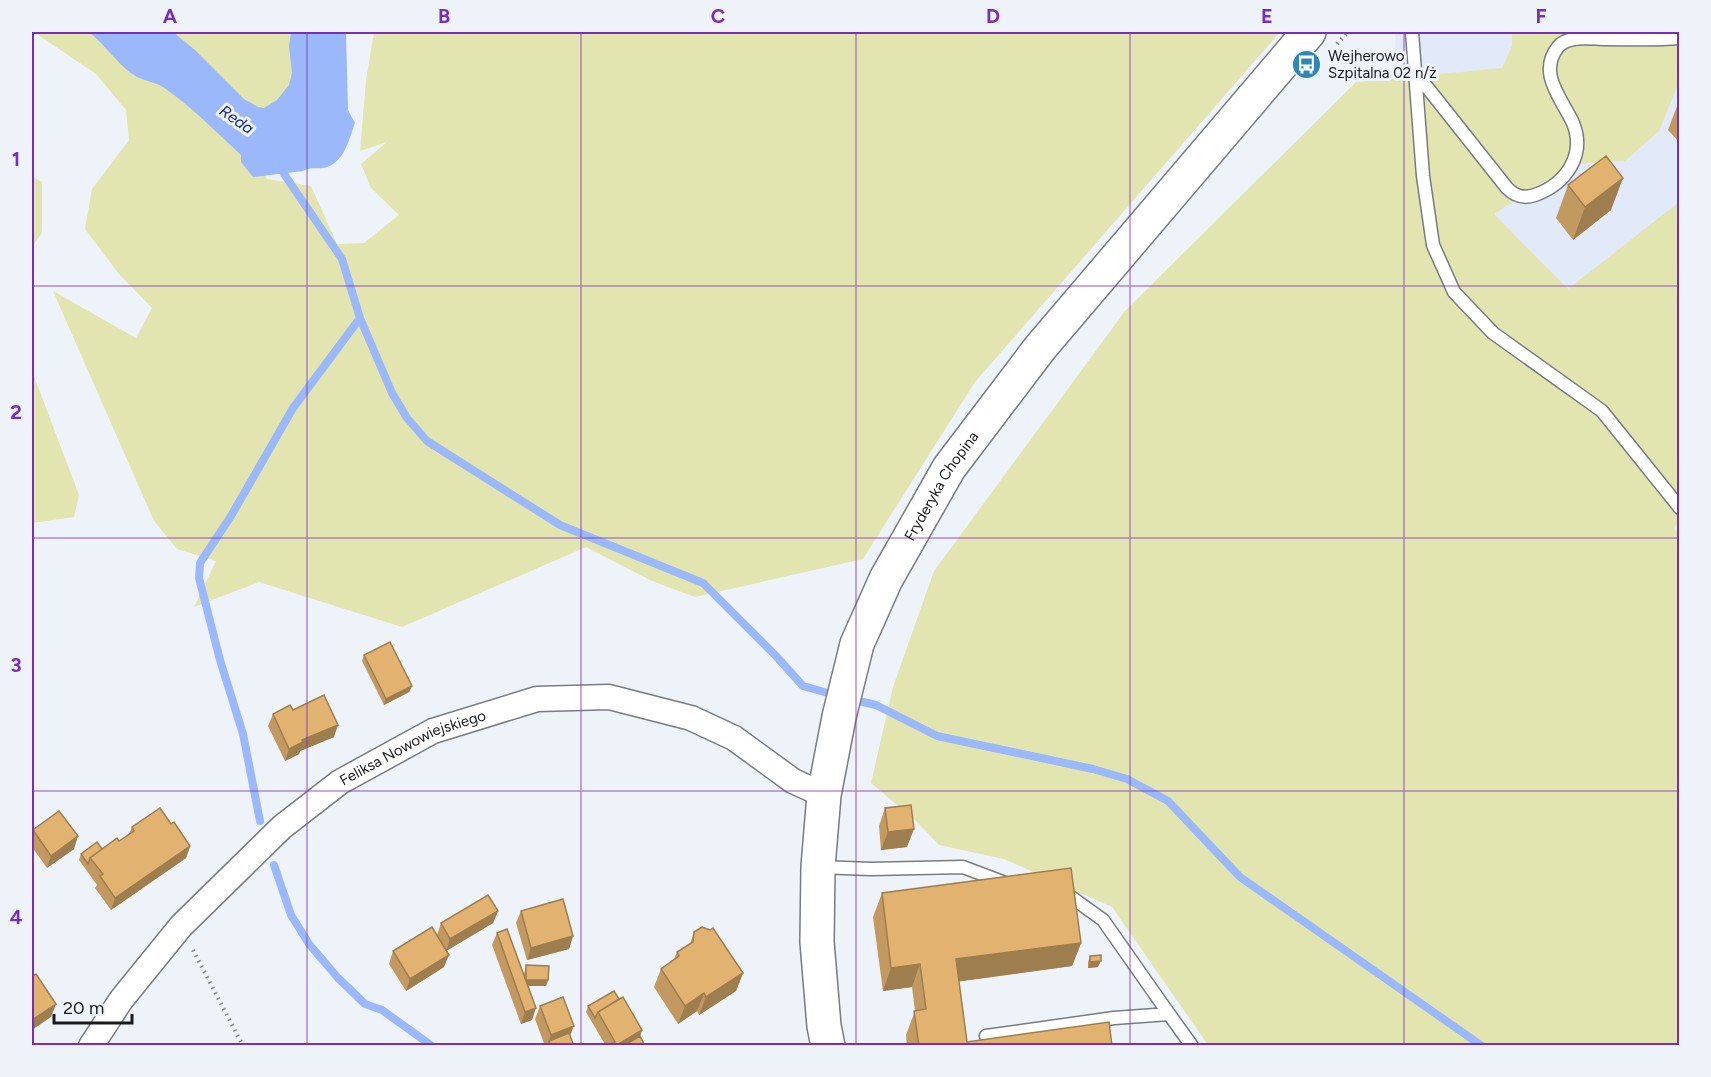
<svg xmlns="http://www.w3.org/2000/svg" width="1711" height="1077" font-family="Figtree,sans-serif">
<rect width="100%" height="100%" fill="#eef2f9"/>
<path fill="#e2eaf9" d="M 1395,32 L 1679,32 L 1679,536 L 1398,105 Z"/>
<path fill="#e2e5b0" d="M 34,32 L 306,32 L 299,94 L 249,141 L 267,179 L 311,186 L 337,244 L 364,243 L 399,215 L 371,188 L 361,164 L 387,142 L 360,151 L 366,81 L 374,32 L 1280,32 L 975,382 L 863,559 L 695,597 L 652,581 L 586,547 L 402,627 L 259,582 L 194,607 L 216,561 L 177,549 L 154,521 L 53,291 L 136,338 L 152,308 L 119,274 L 85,229 L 92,189 L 129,140 L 126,110 L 96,74 Z
M 1512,32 L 1679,32 L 1679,82 L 1659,131 L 1625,161 L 1573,164 L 1494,214 L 1568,289 L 1679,202 L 1680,520 L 1674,528 L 1680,536 L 1679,1045 L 1208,1045 L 1112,907 L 1004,859 L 939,845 L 915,820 L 871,783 L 893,687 L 934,571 L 1125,311 L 1356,82 L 1502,68 L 1512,46 Z
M 32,176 L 42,182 L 42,233 L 32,247 Z
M 32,371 L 79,495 L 74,517 L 32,523 Z"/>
<path fill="#9ab8fa" d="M 89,32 L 173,32 L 195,50 L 244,99 L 258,107 L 264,108 L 277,100 L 289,85 L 292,73 L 289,46 L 291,32 L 346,32 L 348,110 L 355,123 C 349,139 345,161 327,167 C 319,170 311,166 303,171 L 253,177 L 241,162 L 241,155 C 216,132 191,106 163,87 C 155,82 145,81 137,77 C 118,66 106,45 89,32 Z"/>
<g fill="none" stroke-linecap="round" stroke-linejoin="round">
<path stroke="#9ab8fa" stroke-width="8" d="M 281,165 L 284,174 L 342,259 L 360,318 L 392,393 L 407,418 L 427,441 L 560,525 L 703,583 L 776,656 L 803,686 L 835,695
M 850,699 L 876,705 L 937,736 L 1093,769 L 1127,779 L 1168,801 L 1240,877 L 1482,1046
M 260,821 L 243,734 L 220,660 L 199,578 L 200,563 L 231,516 L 293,408 L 360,318
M 274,865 L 291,915 L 309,944 L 338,978 L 365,1004 L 382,1010 L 432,1046"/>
<defs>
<path id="lane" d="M 1412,32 L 1423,176 L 1433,245 L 1454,292 L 1493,333 L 1602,411 L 1680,508
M 1415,72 L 1507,188 C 1515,196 1523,199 1535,195 C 1566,184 1586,155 1573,123 C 1562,99 1537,73 1558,47 C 1561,43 1568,40 1574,39 C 1584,37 1596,39 1606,39 C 1631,39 1655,40 1680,38
M 819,867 L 871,869 L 963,867 L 1008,884
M 1063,893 L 1067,894 L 1103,920 L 1169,1014
M 986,1036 L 1114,1018 L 1169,1014 L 1192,1046"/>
<g id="street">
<path id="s1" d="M 91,1046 L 121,1000 L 181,926 L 282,827 L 340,782 L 433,731 L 537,699 L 609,697 L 691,718 L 734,738 L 793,781 L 824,795"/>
</g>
<g id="secondary">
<path id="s2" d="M 828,1046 L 824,1026 L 817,942 L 818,867 L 824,795 L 839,717 L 857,644 L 886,579 L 949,468 L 1040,348 L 1309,32"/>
</g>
</defs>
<use href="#lane" stroke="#777b82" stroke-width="15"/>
<use href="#street" stroke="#777b82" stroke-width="27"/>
<use href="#secondary" stroke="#777b82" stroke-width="36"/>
<path stroke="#85888d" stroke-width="4" stroke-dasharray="1.5 4.5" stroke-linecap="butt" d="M 1337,44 L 1348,32
M 193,950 L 243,1046"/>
<use href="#lane" stroke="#fff" stroke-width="12"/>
<use href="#street" stroke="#fff" stroke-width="24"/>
<use href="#secondary" stroke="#fff" stroke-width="33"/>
</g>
<path fill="#c29960" d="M 1680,98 L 1680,143 L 1668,130 Z
M 1568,185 L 1611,210 L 1573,240 L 1556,218 Z
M 364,655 L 412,686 L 409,692 L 384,705 L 362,661 Z
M 293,710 L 334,737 L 300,751 L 299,754 L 285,761 L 268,726 L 273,714 Z
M 885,808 L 907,847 L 881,850 L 879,826 Z
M 171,824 L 190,846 L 186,858 L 111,910 L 95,888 L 97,885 L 79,860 L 81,854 L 102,849 L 119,841 L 129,834 L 132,827 Z
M 33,830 L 74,849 L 47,868 L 32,847 L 32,833 Z
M 882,893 L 1081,943 L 1072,966 L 959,981 L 967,1042 L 1112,1046 L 907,1046 L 906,1035 L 915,1011 L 912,987 L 883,991 L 873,917 Z
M 498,911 L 493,923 L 446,951 L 444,967 L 406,991 L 389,964 L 393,951 L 437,935 L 441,923 Z
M 521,911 L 573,936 L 569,949 L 527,960 L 516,923 Z
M 694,932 L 743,973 L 736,991 L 699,1015 L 697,1011 L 678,1024 L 654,987 L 661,969 L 674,959 L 677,952 L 690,944 Z
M 497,933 L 524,974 L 526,965 L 548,980 L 546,986 L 528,986 L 532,1020 L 521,1024 L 492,945 Z
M 1090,956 L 1098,967 L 1088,968 L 1088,962 Z
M 619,999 L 642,1030 L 640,1036 L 645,1046 L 606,1046 L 586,1012 L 588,1006 Z
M 540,1006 L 570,1036 L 574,1046 L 545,1046 L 535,1019 Z"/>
<path fill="#9e7d4e" d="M 1623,178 L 1611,210 L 1573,240 L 1585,207 Z
M 412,686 L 409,692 L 384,705 L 386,699 Z
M 338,725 L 334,737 L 300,751 L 299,754 L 285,761 L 289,749 L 302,740 Z
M 914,829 L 907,847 L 881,850 L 888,832 Z
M 78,836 L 74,849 L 47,868 L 51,856 Z
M 190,846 L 186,858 L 111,910 L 115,898 Z
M 498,911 L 493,923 L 446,951 L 450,939 Z
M 573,936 L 569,949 L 527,960 L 531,948 Z
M 1081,943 L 1072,966 L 948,983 L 956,959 Z
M 449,955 L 444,967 L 406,991 L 410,979 Z
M 1101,961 L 1098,967 L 1088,968 L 1090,962 Z
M 920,964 L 912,987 L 883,991 L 891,968 Z
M 743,973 L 736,991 L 699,1015 L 706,997 Z
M 526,980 L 548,980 L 546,986 L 524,986 Z
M 704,993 L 697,1011 L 678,1024 L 685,1006 Z
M 56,1004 L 51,1017 L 32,1030 L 32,1020 Z
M 536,1008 L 532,1020 L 521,1024 L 525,1012 Z
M 574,1026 L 569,1038 L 549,1041 L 551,1035 Z
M 642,1030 L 638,1042 L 632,1046 L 619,1046 L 620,1043 Z"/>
<path fill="#e1b270" stroke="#9e7d4e" stroke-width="1.5" d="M 1606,156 L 1623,178 L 1585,207 L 1568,185 Z
M 390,642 L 412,686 L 386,699 L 364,655 Z
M 324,695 L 338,725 L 302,740 L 303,742 L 289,749 L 273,714 L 290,705 L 293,710 Z
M 911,805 L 914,829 L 888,832 L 885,808 Z
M 160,808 L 171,824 L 174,822 L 190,846 L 115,898 L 100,876 L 103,874 L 90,858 L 117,838 L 119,841 L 134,831 L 132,827 Z
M 59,811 L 78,836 L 51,856 L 33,830 Z
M 97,842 L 102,849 L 90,858 L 88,864 L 81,854 Z
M 1071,868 L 1081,943 L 956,959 L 967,1042 L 1109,1022 L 1112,1046 L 919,1046 L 914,1011 L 926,1009 L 920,964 L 891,968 L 882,893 Z
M 488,895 L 498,911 L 450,939 L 441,923 Z
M 563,899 L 573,936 L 531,948 L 521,911 Z
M 432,927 L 449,955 L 410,979 L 393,951 Z
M 702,927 L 710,930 L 713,928 L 743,973 L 706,997 L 704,993 L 685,1006 L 661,969 L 679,956 L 677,952 L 693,942 L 694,932 Z
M 507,929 L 536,1008 L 525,1012 L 497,933 Z
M 1101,955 L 1101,961 L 1090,962 L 1090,956 Z
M 526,965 L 549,966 L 548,980 L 526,980 Z
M 36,974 L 56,1004 L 32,1020 L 32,977 Z
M 614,991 L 619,999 L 598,1012 L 595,1018 L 588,1006 Z
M 563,997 L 574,1026 L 551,1035 L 540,1006 Z
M 623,997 L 642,1030 L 620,1043 L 621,1046 L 608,1046 L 615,1042 L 598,1012 Z
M 569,1033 L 574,1046 L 550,1046 L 549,1041 Z
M 640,1036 L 645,1046 L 623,1046 Z"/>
<path fill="none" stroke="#7b2cbf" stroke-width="1.5" stroke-opacity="0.55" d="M 307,32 L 307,1046M 581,32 L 581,1046M 856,32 L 856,1046M 1130,32 L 1130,1046M 1404,32 L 1404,1046M 32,286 L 1680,286M 32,538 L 1680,538M 32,791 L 1680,791"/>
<defs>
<symbol id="bus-disc" viewBox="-11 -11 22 22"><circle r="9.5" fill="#2d88b5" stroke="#eef2f9"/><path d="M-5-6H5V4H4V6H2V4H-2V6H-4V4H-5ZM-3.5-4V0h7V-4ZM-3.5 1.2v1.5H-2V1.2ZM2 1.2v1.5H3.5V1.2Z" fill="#fff"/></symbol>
</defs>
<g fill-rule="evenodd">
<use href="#bus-disc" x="1290" y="48" width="33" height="33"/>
</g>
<g text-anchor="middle" stroke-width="6" stroke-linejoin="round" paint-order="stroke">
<g font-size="15" fill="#181a1d" stroke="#eef2f9" text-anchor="start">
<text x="1328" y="61">Wejherowo<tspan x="1328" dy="17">Szpitalna 02 n/ż</tspan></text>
</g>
<g font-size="15" fill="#181a1d" stroke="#eef2f9">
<text dy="5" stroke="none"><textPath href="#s2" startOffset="586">Fryderyka Chopina</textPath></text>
<text dy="5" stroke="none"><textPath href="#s1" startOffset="446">Feliksa Nowowiejskiego</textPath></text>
</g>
<g font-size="16" font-style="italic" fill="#112c75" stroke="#eef2f9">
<text transform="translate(237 119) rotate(35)" y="6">Reda</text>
</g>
</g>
<rect width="1711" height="1077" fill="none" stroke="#eef2f9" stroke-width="66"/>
<path d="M54 1014v9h78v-9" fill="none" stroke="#181a1d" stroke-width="3"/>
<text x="63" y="1014" font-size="18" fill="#181a1d" stroke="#eef2f9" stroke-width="4.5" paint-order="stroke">20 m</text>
<rect x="33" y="33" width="1645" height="1011" fill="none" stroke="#7b2cbf" stroke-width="2"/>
<g font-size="20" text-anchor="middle" font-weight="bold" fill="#7b2cbf">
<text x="170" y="23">A</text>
<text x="444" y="23">B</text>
<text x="718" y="23">C</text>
<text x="993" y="23">D</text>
<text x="1267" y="23">E</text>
<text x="1541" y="23">F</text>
<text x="16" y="166">1</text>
<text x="16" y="419">2</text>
<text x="16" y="672">3</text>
<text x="16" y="924">4</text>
</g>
</svg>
